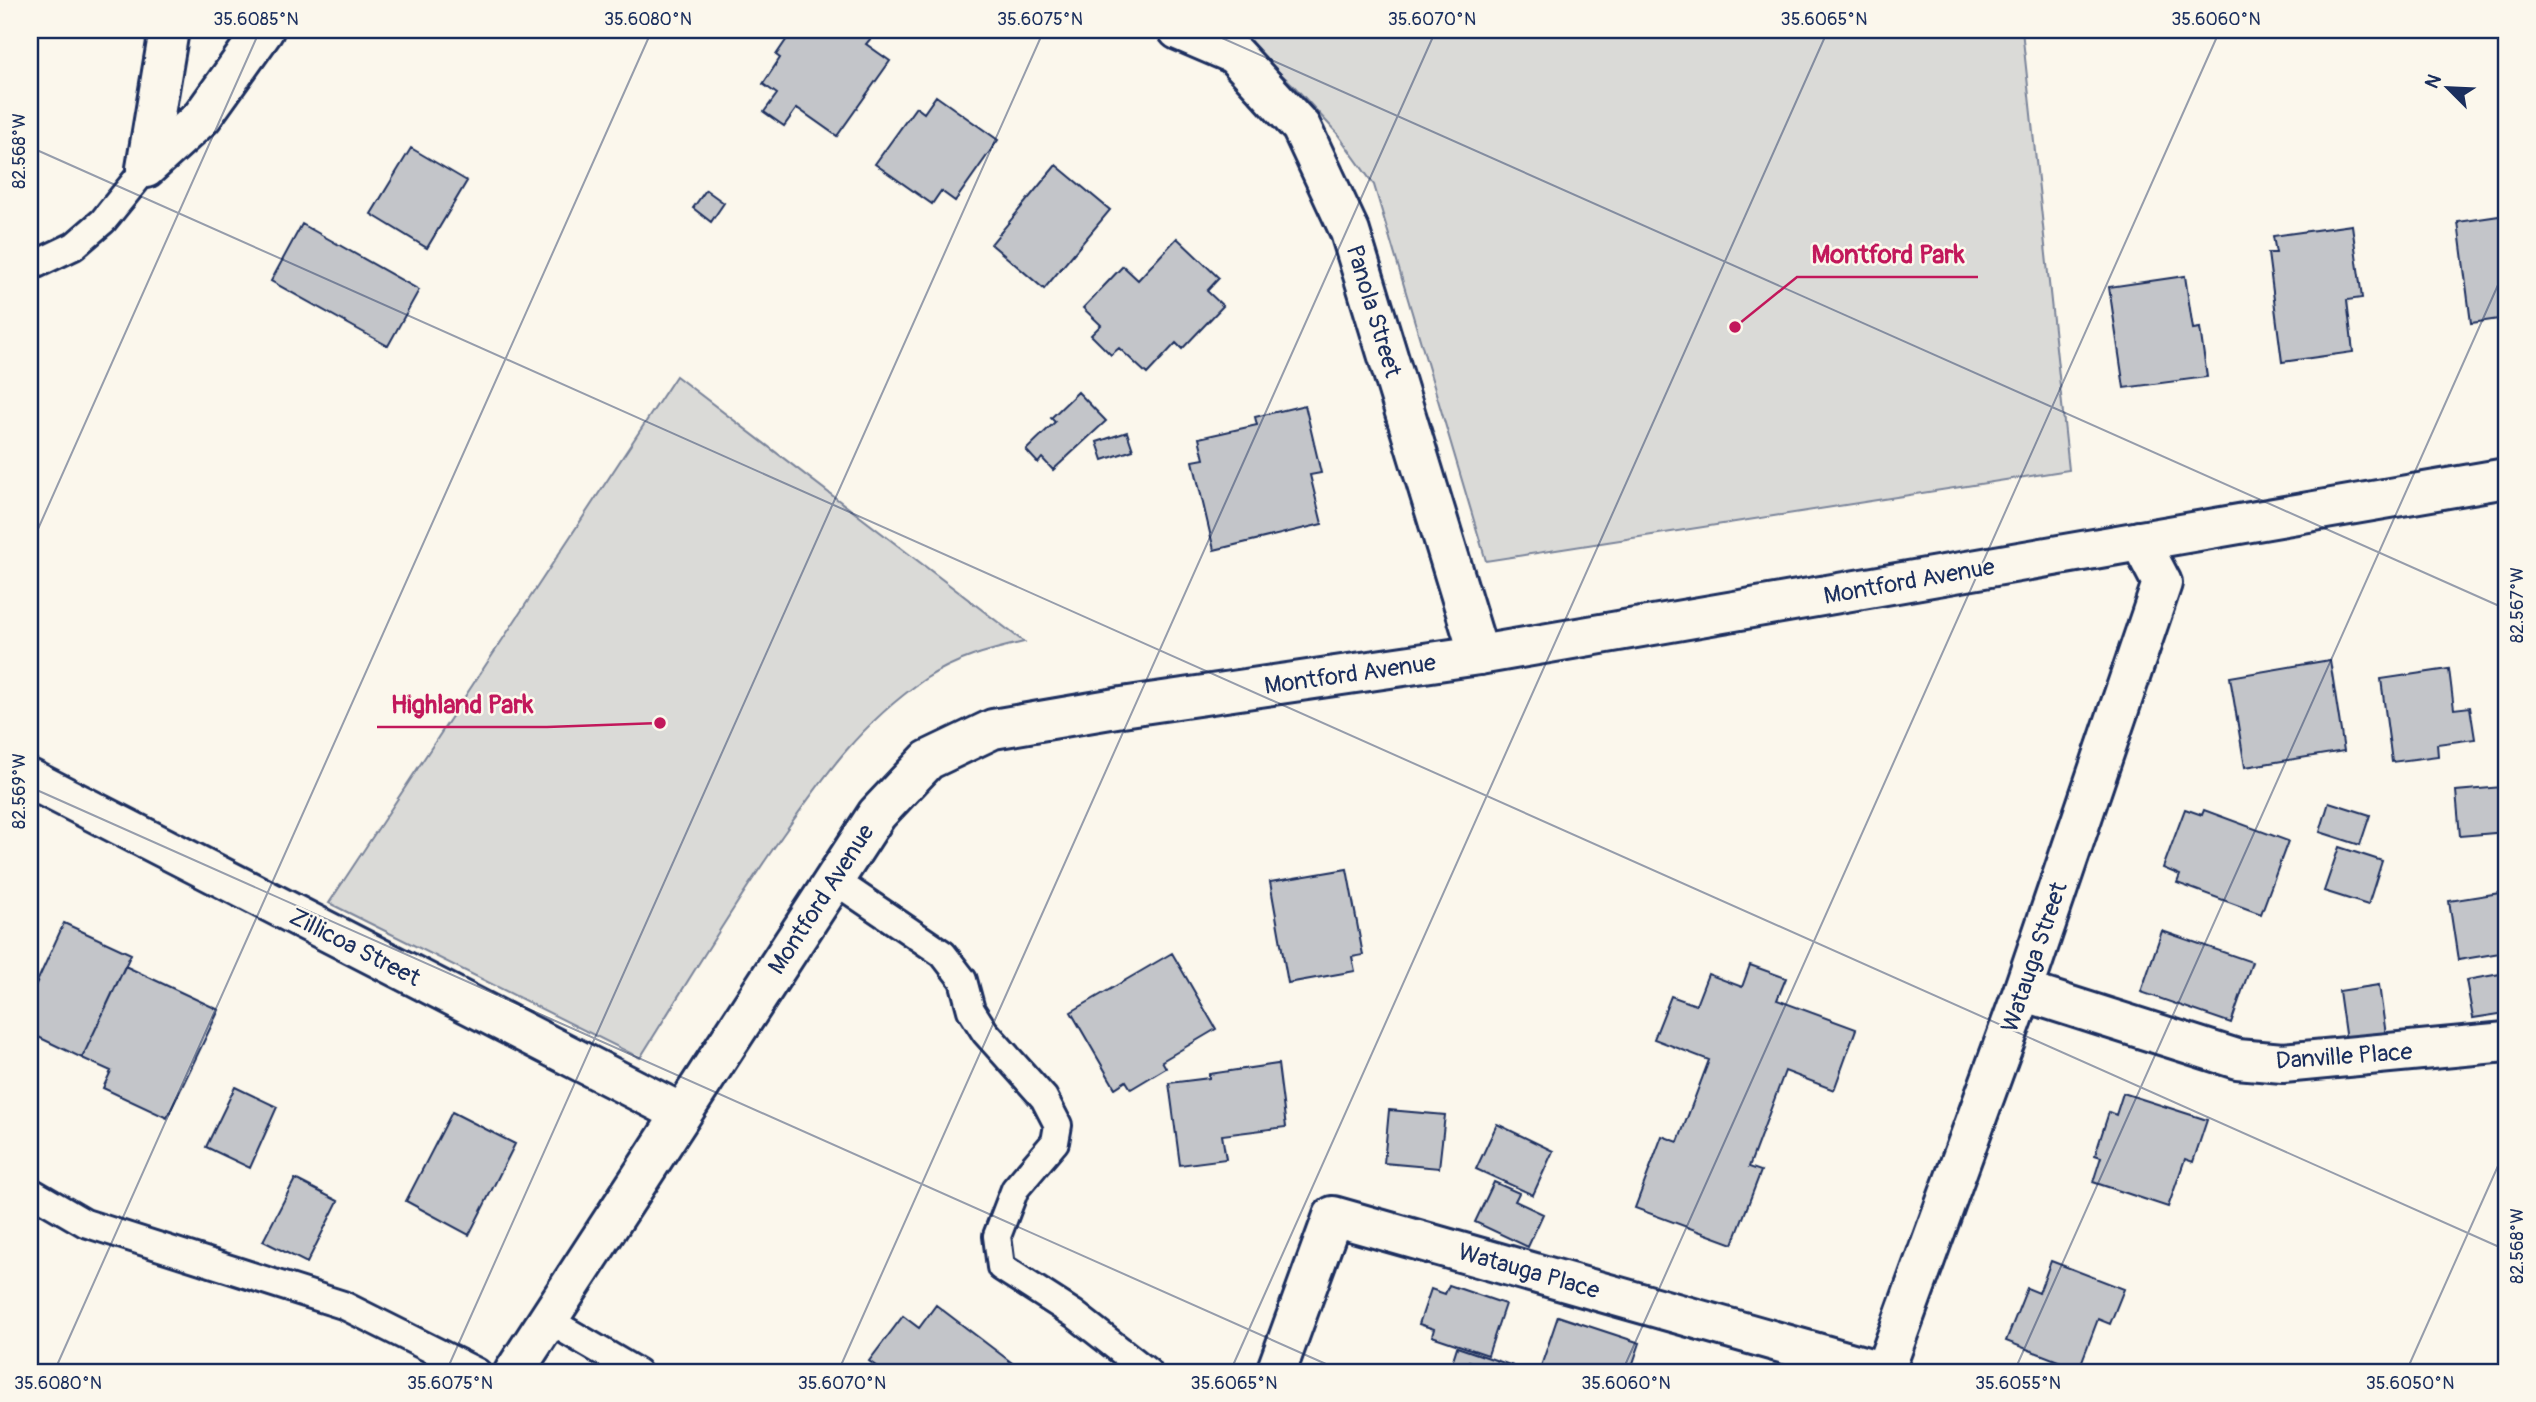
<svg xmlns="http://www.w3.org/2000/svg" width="2536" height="1402" font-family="Pangolin,sans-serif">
<rect width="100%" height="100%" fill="#fbf7ec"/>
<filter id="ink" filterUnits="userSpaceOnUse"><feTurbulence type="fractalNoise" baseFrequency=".0143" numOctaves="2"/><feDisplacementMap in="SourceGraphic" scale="14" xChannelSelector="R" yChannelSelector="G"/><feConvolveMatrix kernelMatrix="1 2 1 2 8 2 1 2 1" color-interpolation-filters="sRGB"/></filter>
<g filter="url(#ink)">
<path fill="#dadad7" stroke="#7a849a" stroke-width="2" d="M 1246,30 L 2022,30 L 2069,470 L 1486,561 L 1374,185 L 1336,132 L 1293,85 L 1249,45 Z
M 676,376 L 1024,642 C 989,650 955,659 925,679 C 860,724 824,776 780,839 C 730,910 686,985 640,1058 L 329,903 Z"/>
<path fill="#c3c5c9" stroke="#1b2f5e" stroke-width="2" d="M 793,30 L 862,30 L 872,37 L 866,44 L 890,61 L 837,136 L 797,108 L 784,126 L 764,112 L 777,94 L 763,84 L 780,58 L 776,55 Z
M 936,96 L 998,140 L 955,201 L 941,191 L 932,204 L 875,164 L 916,107 L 924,113 Z
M 411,148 L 467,181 L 427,248 L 371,214 Z
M 1056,165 L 1110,210 L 1044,289 L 991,244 Z
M 706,190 L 724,203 L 711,222 L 693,208 Z
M 2506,215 L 2506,318 L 2471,323 L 2458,222 Z
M 302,224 L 419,290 L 388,346 L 271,281 Z
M 2352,225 L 2362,298 L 2347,300 L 2353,352 L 2282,362 L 2268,253 L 2276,253 L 2273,236 Z
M 1177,238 L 1219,278 L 1207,291 L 1223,306 L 1182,349 L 1176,343 L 1147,374 L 1119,348 L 1111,355 L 1091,335 L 1101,325 L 1083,308 L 1123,266 L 1138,280 Z
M 2185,276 L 2193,329 L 2200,328 L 2207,377 L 2124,388 L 2109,287 Z
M 1078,392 L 1106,421 L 1053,470 L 1042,458 L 1038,463 L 1026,450 L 1055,422 L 1051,418 Z
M 1305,405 L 1321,473 L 1310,475 L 1322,524 L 1214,550 L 1193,461 L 1204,459 L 1199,438 L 1257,425 L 1255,417 Z
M 1127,432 L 1133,450 L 1103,460 L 1097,442 Z
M 2330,660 L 2344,751 L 2245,767 L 2230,677 Z
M 2449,669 L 2454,709 L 2470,707 L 2475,739 L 2437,744 L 2438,756 L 2392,762 L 2381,679 Z
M 2502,787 L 2506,832 L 2460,836 L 2456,791 Z
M 2329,802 L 2370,815 L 2360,845 L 2320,832 Z
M 2185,809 L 2202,815 L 2204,810 L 2288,841 L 2261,914 L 2177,883 L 2180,875 L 2163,868 Z
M 2339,847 L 2382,861 L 2368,905 L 2324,891 Z
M 1347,869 L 1363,955 L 1352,957 L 1355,971 L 1288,983 L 1270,882 Z
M 2506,892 L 2506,952 L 2458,960 L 2449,901 Z
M 64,923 L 131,954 L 82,1058 L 30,1033 L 30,997 Z
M 2162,931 L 2252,962 L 2231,1023 L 2141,992 Z
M 1172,953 L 1216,1029 L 1162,1061 L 1166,1068 L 1131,1089 L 1126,1081 L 1115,1088 L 1071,1012 Z
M 1750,965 L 1786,978 L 1777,1000 L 1856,1029 L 1834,1090 L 1785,1071 L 1749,1167 L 1761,1171 L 1733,1244 L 1635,1208 L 1662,1136 L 1678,1142 L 1709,1060 L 1654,1039 L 1671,996 L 1696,1005 L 1708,974 L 1742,987 Z
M 125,966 L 219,1010 L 167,1118 L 103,1088 L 111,1071 L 82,1058 Z
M 2506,973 L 2506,1013 L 2473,1018 L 2466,980 Z
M 2379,985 L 2387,1042 L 2347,1048 L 2339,991 Z
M 1278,1064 L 1286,1127 L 1222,1135 L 1226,1159 L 1180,1165 L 1169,1083 L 1209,1078 L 1209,1074 Z
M 235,1087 L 277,1107 L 250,1168 L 206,1147 Z
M 2123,1093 L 2207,1120 L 2193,1162 L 2185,1159 L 2168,1207 L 2093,1182 L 2101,1157 L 2095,1155 L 2109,1112 L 2116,1115 Z
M 1389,1110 L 1445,1115 L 1439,1168 L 1384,1163 Z
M 452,1112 L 515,1144 L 469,1235 L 406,1201 Z
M 1497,1124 L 1553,1151 L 1533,1195 L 1476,1169 Z
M 295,1179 L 338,1201 L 307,1263 L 263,1241 Z
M 1494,1182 L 1519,1193 L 1515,1201 L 1543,1214 L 1528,1247 L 1475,1222 Z
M 2051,1261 L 2124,1289 L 2110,1324 L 2098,1319 L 2079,1369 L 2006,1341 L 2027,1288 L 2039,1293 Z
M 1449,1285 L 1505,1304 L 1488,1355 L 1432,1336 L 1434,1329 L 1419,1324 L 1431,1289 L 1445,1294 Z
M 936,1305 L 1024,1372 L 884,1372 L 869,1361 L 903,1316 L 919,1328 Z
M 1558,1316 L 1640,1343 L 1630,1372 L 1539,1372 Z
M 1457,1347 L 1513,1366 L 1511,1372 L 1492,1372 L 1493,1370 L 1469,1361 L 1465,1372 L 1449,1372 Z"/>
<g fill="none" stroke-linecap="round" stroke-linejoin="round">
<defs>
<path id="service" d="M 30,267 L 74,246 L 103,221 L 146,168
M 834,880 L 943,954 L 963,980 L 971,1010 L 985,1032 L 1044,1098 L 1058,1125 L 1055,1142 L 1015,1189 L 997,1236 L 1001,1267 L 1074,1314 L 1148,1372
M 30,1191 L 85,1223 L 343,1305 L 477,1372
M 548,1320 L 637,1372"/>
<path id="minor" d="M 1178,30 L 1234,54 L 1301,127 L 1350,232 L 1479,655
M 146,168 L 202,117 L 264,30
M 146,168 L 169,30
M 30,779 L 681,1113
M 2023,991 L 2237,1059 L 2283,1063 L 2506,1042
M 1276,1372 L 1333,1216 L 1884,1372
M 1884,1372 L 2023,991 L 2162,583 L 2140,541"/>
<path id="tertiary" d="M 514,1372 L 877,814 L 928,760 L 993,729 L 1122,707 L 1479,655 L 2506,478"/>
</defs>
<use href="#service" stroke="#1b2f5e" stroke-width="32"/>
<use href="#minor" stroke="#1b2f5e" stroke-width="44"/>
<use href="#tertiary" stroke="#1b2f5e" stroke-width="44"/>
<use href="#service" stroke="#fbf7ec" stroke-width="26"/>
<use href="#minor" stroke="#fbf7ec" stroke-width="38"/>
<use href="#tertiary" stroke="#fbf7ec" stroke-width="38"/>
</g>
</g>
<path fill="none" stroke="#1b2f5e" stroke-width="2" stroke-opacity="0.45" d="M 1204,30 L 2506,609M 30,147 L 2506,1250M 30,547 L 260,30M 30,787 L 1344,1372M 54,1372 L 652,30M 446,1372 L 1044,30M 838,1372 L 1436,30M 1230,1372 L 1828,30M 1622,1372 L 2220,30M 2014,1372 L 2506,267M 2406,1372 L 2506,1148"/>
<g text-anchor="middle" stroke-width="5" stroke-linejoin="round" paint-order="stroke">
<g font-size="24" fill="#1b2f5e" stroke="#fbf7ec">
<text transform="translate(1374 311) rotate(73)" y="8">Panola Street</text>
<text transform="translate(1909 581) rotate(-10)" y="8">Montford Avenue</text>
<text transform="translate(1350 674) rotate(-8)" y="8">Montford Avenue</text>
<text transform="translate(821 899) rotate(-57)" y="8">Montford Avenue</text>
<text transform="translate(355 947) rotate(27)" y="8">Zillicoa Street</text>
<text transform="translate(2034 957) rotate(-71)" y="8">Watauga Street</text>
<text transform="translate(2344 1056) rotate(-4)" y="8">Danville Place</text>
<text transform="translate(1529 1271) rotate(16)" y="8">Watauga Place</text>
</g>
</g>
<path fill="none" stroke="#c2185b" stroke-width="2.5" d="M1735 327L1797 277H1978M660 723L547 727H377"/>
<g fill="#c2185b" stroke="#fbf7ec" stroke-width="2.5">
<circle cx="1735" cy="327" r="7"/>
<circle cx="660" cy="723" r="7"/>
</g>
<g font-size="26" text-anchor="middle" font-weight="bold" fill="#c2185b" stroke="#fbf7ec" stroke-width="5" stroke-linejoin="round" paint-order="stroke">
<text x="1888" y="263">Montford Park</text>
<text x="462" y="713">Highland Park</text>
</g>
<rect width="2536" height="1402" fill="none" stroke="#fbf7ec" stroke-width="77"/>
<g transform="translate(2448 88) rotate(294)" stroke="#fbf7ec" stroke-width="5" paint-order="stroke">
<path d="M0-5L12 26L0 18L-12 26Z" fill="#1b2f5e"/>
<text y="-10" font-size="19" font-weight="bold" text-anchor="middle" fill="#1b2f5e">N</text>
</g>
<rect x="38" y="38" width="2460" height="1326" fill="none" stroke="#1b2f5e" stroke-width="2.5"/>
<g font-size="18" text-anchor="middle" fill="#1b2f5e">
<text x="256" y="25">35.6085°N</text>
<text x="648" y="25">35.6080°N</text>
<text x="1040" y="25">35.6075°N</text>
<text x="1432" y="25">35.6070°N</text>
<text x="1824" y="25">35.6065°N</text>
<text x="2216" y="25">35.6060°N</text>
<text transform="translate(19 151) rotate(-90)" y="6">82.568°W</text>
<text transform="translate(2517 605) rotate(-90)" y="6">82.567°W</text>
<text transform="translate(19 791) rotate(-90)" y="6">82.569°W</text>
<text transform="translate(2517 1246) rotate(-90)" y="6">82.568°W</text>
<text x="58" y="1389">35.6080°N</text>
<text x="450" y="1389">35.6075°N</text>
<text x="842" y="1389">35.6070°N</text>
<text x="1234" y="1389">35.6065°N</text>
<text x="1626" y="1389">35.6060°N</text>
<text x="2018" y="1389">35.6055°N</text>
<text x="2410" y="1389">35.6050°N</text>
</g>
</svg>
